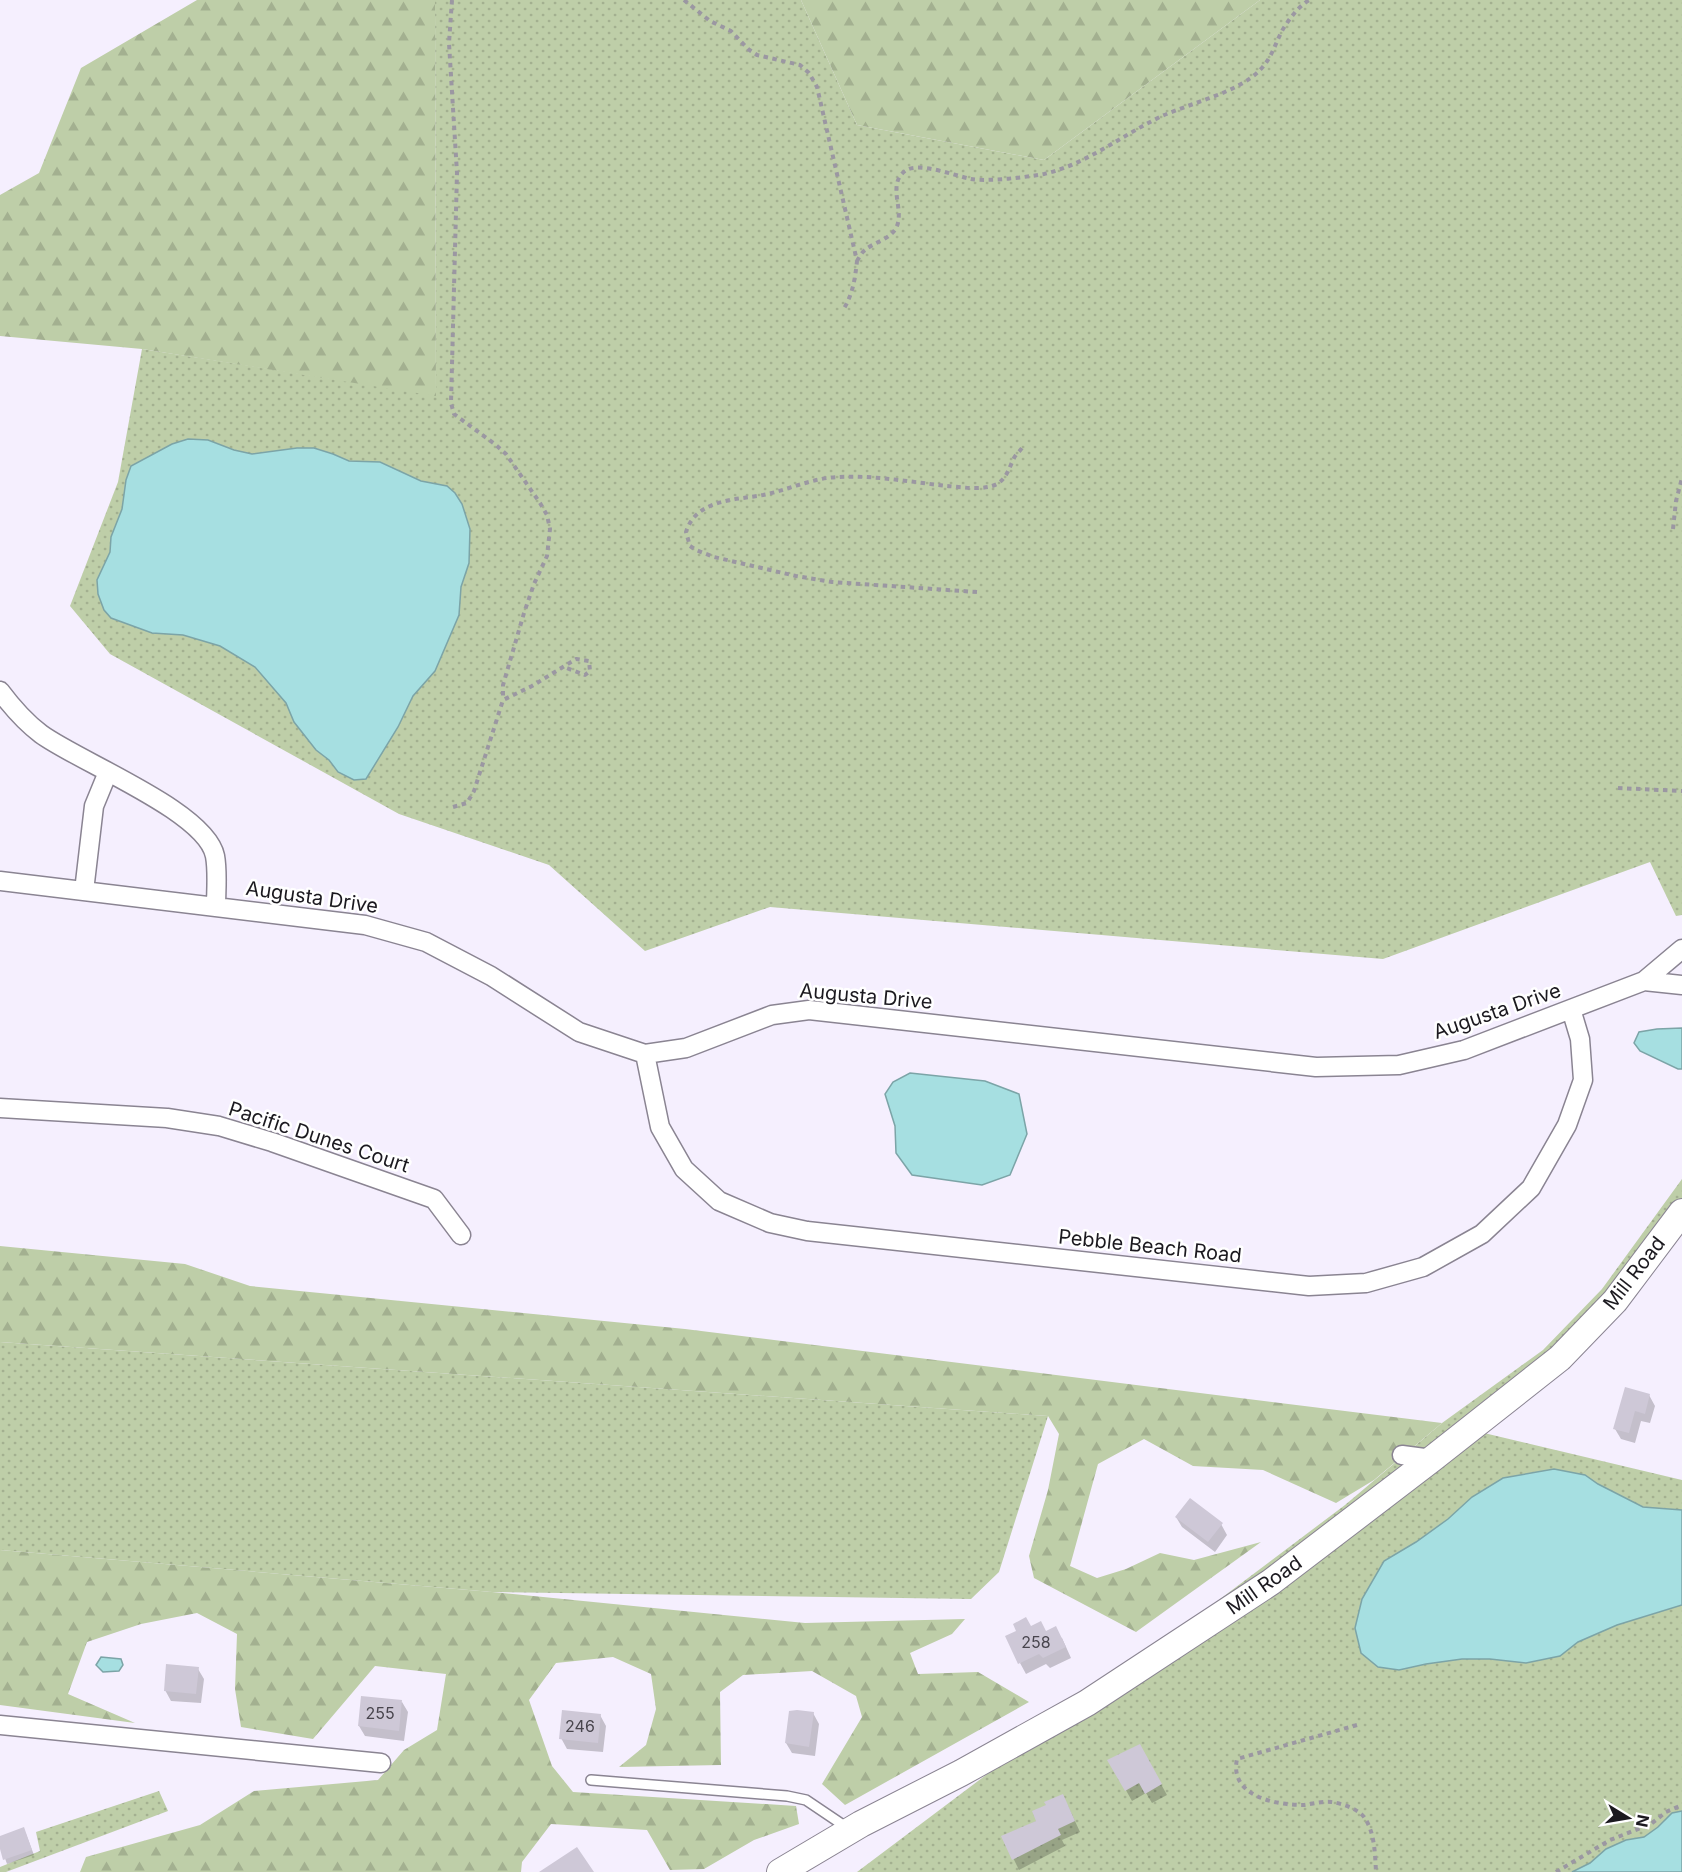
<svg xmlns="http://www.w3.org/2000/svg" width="1682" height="1872" font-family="Inter,sans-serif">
<defs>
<pattern id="grass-dots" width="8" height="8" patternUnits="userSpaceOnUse" patternTransform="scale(1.5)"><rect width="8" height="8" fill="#becea8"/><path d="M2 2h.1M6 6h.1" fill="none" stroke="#a3b090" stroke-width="1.8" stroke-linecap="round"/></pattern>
<pattern id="forest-firs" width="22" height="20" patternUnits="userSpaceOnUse" patternTransform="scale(1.5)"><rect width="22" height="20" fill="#becea8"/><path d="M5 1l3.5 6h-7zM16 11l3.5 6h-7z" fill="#a3b090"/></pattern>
</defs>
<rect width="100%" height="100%" fill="#f5effe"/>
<path fill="url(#grass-dots)" d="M 435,0 L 801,0 L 857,125 L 1044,160 L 1260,0 L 1682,0 L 1682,915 L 1676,916 L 1650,862 L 1383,959 L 770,907 L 645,951 L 549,865 L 399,814 L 110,654 L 70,606 L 118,482 L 142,349 L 436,395 Z
M 1682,1179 L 1682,1225 L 1484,1433 L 1682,1480 L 1682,1872 L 857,1872 L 1345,1505 L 1442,1423 L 1543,1350 L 1602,1289 Z
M 0,1342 L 1048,1416 L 999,1572 L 971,1599 L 492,1592 L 0,1550 Z
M 159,1791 L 168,1811 L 6,1872 L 0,1872 L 0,1867 L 40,1851 L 36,1832 Z"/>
<path fill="url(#forest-firs)" d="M 197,0 L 435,0 L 436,396 L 142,349 L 0,336 L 0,195 L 39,173 L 81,68 Z
M 801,0 L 1260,0 L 1044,160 L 857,125 Z
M 0,1246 L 185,1264 L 250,1286 L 685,1329 L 1442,1423 L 1374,1480 L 1336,1503 L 1263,1470 L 1193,1466 L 1144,1439 L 1098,1464 L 1070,1566 L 1097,1578 L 1126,1569 L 1160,1553 L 1194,1560 L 1261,1542 L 1136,1632 L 1034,1578 L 1029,1556 L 1048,1490 L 1059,1434 L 1048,1416 L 0,1342 Z
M 0,1550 L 492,1592 L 805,1623 L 965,1619 L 952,1634 L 910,1653 L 918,1674 L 978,1672 L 1029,1702 L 845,1805 L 822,1784 L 862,1717 L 856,1696 L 812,1671 L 743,1675 L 720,1692 L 721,1765 L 619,1767 L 646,1745 L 656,1709 L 651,1674 L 613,1657 L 556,1663 L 529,1700 L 552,1766 L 573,1792 L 796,1806 L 799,1824 L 754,1840 L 704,1869 L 670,1870 L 647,1830 L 551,1824 L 522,1862 L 521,1872 L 80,1872 L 86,1857 L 200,1825 L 254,1791 L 378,1780 L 404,1750 L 437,1730 L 446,1674 L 375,1666 L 313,1739 L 241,1727 L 235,1689 L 237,1634 L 197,1613 L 141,1624 L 87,1642 L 68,1694 L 135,1723 L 0,1705 Z"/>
<path fill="#a6dfe1" stroke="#7ca4a7" stroke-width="1.5" d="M 188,439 L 208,440 L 234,450 L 252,454 L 297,448 L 314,448 L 333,454 L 349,461 L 380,462 L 421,481 L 447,486 L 455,493 L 462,504 L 470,529 L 469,563 L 461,587 L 459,615 L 435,671 L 413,696 L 398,727 L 366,779 L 354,780 L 338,772 L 329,760 L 316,750 L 294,722 L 286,703 L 255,667 L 220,646 L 183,635 L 152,633 L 111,618 L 104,610 L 98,594 L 97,580 L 110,552 L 111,537 L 122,509 L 126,480 L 131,466 L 172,444 Z
M 1682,1028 L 1682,1069 L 1678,1069 L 1640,1051 L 1634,1043 L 1639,1032 L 1657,1029 Z
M 910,1073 L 985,1081 L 1019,1094 L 1027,1134 L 1010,1175 L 982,1185 L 912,1175 L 896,1153 L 895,1126 L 885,1094 L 893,1082 Z
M 1554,1469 L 1585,1475 L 1598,1484 L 1643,1507 L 1682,1510 L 1682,1605 L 1617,1625 L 1578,1642 L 1560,1656 L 1526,1663 L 1490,1659 L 1462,1659 L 1426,1664 L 1399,1670 L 1378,1667 L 1361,1653 L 1355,1628 L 1362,1599 L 1384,1561 L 1416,1542 L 1448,1519 L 1472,1497 L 1503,1478 Z
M 101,1657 L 121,1659 L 123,1665 L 119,1671 L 103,1672 L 96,1665 Z
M 1682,1811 L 1682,1872 L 1572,1872 L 1590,1863 L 1606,1849 L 1626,1840 L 1644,1837 L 1658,1827 L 1672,1813 Z"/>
<path fill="#0003" d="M 1649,1395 L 1655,1406 L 1650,1423 L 1641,1421 L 1635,1443 L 1621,1439 L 1615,1429 Z
M 1176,1517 L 1221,1524 L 1227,1535 L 1215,1552 L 1182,1527 Z
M 1046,1632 L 1062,1638 L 1071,1658 L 1050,1668 L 1046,1664 L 1026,1674 L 1020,1663 Z
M 198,1669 L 204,1679 L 201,1703 L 171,1701 L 165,1690 Z
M 402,1702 L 408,1712 L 404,1741 L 365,1736 L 359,1726 Z
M 813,1713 L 819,1724 L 815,1756 L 792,1753 L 786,1743 Z
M 600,1715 L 606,1726 L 603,1752 L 567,1749 L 561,1738 Z
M 1140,1746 L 1167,1795 L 1152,1803 L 1146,1793 L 1132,1801 L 1109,1760 Z
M 1068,1806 L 1080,1832 L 1062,1840 L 1065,1846 L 1019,1870 L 1003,1837 Z
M 26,1834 L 34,1855 L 7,1864 L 0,1844 L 0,1838 Z"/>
<path fill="#cec8d7" d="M 1625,1387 L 1650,1394 L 1645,1414 L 1635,1411 L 1629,1433 L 1613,1429 Z
M 1190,1498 L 1223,1523 L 1208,1542 L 1175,1517 Z
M 1026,1617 L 1031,1626 L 1041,1621 L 1046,1631 L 1056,1626 L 1066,1647 L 1043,1658 L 1039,1654 L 1018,1664 L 1005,1636 L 1016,1631 L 1013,1624 Z
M 166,1664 L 199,1667 L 196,1694 L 164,1691 Z
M 361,1696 L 402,1700 L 399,1731 L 358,1726 Z
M 562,1710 L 601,1714 L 598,1743 L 559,1739 Z
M 797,1710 L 814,1712 L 809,1747 L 785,1743 L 789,1711 Z
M 1140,1744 L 1162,1784 L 1145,1794 L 1139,1783 L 1125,1791 L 1107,1760 Z
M 1063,1794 L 1075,1821 L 1058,1829 L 1061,1835 L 1012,1860 L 1001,1836 L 1036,1821 L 1032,1811 L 1046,1805 L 1044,1802 Z
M 24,1827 L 32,1850 L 3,1860 L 0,1849 L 0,1836 Z
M 577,1847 L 594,1872 L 539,1872 Z"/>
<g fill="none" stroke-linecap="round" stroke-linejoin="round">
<defs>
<path id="lane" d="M 591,1780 L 787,1796 L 806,1800 L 849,1829"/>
<path id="street" d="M 0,691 C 12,707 25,722 41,734 C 79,762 206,811 215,856 C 218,872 216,891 216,907
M 0,881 L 365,925 L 426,942 L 491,976 L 579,1032 L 645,1054 L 686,1048 L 772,1015 L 809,1010 L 1316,1067 L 1399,1065 L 1464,1050 L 1644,981 L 1682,949
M 84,891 L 94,806 L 108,772
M 1644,981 L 1682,985
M 645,1054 L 660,1127 L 684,1169 L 719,1201 L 770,1223 L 807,1231 L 1309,1286 L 1366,1283 L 1423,1267 L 1482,1234 L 1531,1188 L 1567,1125 L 1583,1080 L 1580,1039 L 1571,1009
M 0,1108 L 167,1118 L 219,1126 L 272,1142 L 434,1199 L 461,1235
M 1402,1455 L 1432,1459
M 0,1725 L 381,1763"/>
<path id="secondary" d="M 780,1872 L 861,1824 L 961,1773 L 1087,1703 L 1271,1582 L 1432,1459 L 1560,1358 L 1615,1301 L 1682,1212"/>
</defs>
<use href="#lane" stroke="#8a8492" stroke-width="12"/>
<use href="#street" stroke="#8a8492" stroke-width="21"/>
<use href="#secondary" stroke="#8a8492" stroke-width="28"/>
<path stroke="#9b97a2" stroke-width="4" stroke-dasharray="4.5 4.5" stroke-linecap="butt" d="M 452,0 L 449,43 L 457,173 L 451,403 L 454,414 L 496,445 L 506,454 L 540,503 L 547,515 L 550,529 L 547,556 L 534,584 L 524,613 L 503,685 L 503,700
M 684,0 L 710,21 L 731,31 L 748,49 L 757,55 L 800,65 L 809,73 L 817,87 L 857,261 C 855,279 853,294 843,310
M 857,261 C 859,258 861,253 865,250 C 874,242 892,239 897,226 C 904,208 887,185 905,171 C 918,161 956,176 971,179 C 986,182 1028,177 1044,174 C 1087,164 1122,135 1162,116 C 1191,103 1239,92 1260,70 C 1274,56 1276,38 1287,23 C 1293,14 1300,6 1309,0
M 1673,529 L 1676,501 L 1682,478
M 977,592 L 832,582 L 796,576 L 714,557 L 696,550 L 690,546 L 686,532 C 696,499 736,500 763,495 C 788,490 812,478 838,477 C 874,475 911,482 947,486 C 961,487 984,491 997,484 C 1007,478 1009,468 1014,458 C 1016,454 1020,451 1022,448
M 1618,788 L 1682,791
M 453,807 L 467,803 L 474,791 L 503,700 L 532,686 L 576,659 L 589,661 L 590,671 L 585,675 L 564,667
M 1357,1725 L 1237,1759 C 1229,1796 1275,1805 1303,1805 C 1312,1804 1322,1801 1331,1802 C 1341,1803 1358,1809 1364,1817 C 1375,1832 1375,1855 1376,1872
M 1556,1872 L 1610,1840 L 1651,1824 L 1666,1812 L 1682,1805"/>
<use href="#lane" stroke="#fff" stroke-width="9"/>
<use href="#street" stroke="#fff" stroke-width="18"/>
<use href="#secondary" stroke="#fff" stroke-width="26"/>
</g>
<g text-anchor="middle" stroke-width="5" stroke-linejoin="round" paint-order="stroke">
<g font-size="16" fill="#48454d">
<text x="1036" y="1648">258</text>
<text x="380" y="1719">255</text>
<text x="580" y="1732">246</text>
</g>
<g font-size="20" fill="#1b191f" stroke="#fff">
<text transform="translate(312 897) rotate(8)" y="7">Augusta Drive</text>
<text transform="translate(866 996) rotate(5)" y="7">Augusta Drive</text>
<text transform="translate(1497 1011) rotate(-19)" y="7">Augusta Drive</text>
<text transform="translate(319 1137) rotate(18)" y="7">Pacific Dunes Court</text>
<text transform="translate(1150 1246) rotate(6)" y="7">Pebble Beach Road</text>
<text transform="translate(1634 1273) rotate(-52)" y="7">Mill Road</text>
<text transform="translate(1264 1585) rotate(-35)" y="7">Mill Road</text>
</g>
</g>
<g transform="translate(1628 1818) rotate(101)" stroke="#ffffff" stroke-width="4.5" paint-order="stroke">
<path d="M0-4.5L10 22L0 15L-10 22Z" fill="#1b191f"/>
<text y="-9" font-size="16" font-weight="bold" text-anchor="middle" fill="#1b191f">N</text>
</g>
</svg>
